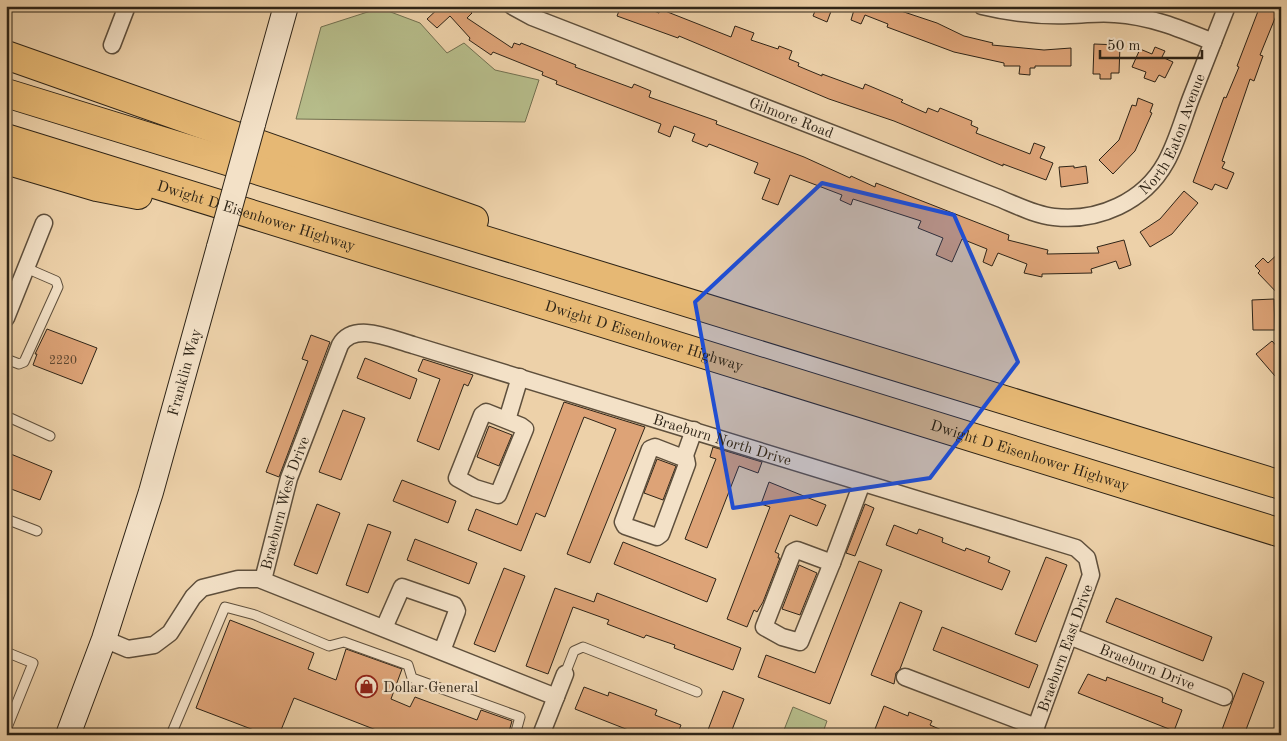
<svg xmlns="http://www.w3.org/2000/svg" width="1287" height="741" font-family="'Old Standard TT',serif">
<rect width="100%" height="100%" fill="#edd1a9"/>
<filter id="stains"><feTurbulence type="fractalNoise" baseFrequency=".004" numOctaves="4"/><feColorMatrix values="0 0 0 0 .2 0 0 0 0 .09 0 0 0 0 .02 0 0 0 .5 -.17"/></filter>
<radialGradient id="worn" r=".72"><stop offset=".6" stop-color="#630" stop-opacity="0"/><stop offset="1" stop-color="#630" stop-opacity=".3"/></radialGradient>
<path fill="#b6bc8a" stroke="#727050" d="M 380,8 L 420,23 L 447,53 L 464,43 L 495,70 L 539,80 L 525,122 L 296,119 L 321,27 Z
M 793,707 L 827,721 L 822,735 L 782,735 Z"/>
<path fill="#dda377" stroke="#2e2417" d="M 441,6 L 465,6 L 472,13 L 467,18 L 512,48 L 514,43 L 520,45 L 521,43 L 576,65 L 575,67 L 632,88 L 634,84 L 651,91 L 649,97 L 717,121 L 716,124 L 804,157 L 850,178 L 851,176 L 875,187 L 876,183 L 1009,235 L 1008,240 L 1048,250 L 1047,254 L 1099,253 L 1097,247 L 1124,240 L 1131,265 L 1119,269 L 1116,261 L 1091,269 L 1092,273 L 1042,274 L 1042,277 L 1024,273 L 1027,264 L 998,253 L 992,266 L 983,262 L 987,249 L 962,239 L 952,262 L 936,255 L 943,238 L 918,228 L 921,221 L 853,199 L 851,205 L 840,200 L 842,195 L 790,175 L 778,205 L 762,199 L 770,179 L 754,173 L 758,163 L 709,144 L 707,147 L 692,141 L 695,134 L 674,126 L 670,137 L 658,132 L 661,124 L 556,84 L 557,81 L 542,75 L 543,72 L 493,52 L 491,55 L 469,40 L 470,38 L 450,16 L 437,28 L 427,19 Z
M 621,6 L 641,6 L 659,13 L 660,9 L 731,37 L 735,26 L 754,33 L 751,40 L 778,49 L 779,46 L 792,51 L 789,59 L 799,63 L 798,66 L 822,76 L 822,74 L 863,89 L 865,84 L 903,100 L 901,102 L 926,113 L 928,108 L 938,112 L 940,108 L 972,121 L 971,125 L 978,128 L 976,133 L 1030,154 L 1034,143 L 1045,147 L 1040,158 L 1053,163 L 1046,180 L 1003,164 L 1003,166 L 894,121 L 829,99 L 679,36 L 678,38 L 617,16 Z
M 817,6 L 833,6 L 827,22 L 813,16 Z
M 845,6 L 886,6 L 937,23 L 964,36 L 993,43 L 992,45 L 1044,50 L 1071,48 L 1071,66 L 1035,66 L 1035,68 L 1030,68 L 1030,75 L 1019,74 L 1020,66 L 1004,66 L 1004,63 L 954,52 L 887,27 L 888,24 L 865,15 L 861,24 L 851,20 L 854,10 Z
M 1260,6 L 1280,6 L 1260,55 L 1263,56 L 1254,81 L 1250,79 L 1222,161 L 1225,162 L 1222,168 L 1234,173 L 1227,189 L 1215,184 L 1212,190 L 1193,182 L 1224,97 L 1226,98 L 1239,67 L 1237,66 Z
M 1094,44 L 1120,45 L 1119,73 L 1111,73 L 1111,79 L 1100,79 L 1100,74 L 1093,74 Z
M 1155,47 L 1165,51 L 1162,57 L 1173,62 L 1165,78 L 1159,75 L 1155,82 L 1144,78 L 1146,72 L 1132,67 L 1140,49 L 1152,54 Z
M 1138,98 L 1153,104 L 1150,112 L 1152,113 L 1135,151 L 1113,174 L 1099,160 L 1119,140 L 1132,105 L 1136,106 Z
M 1074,166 L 1074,168 L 1086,166 L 1088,183 L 1061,187 L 1059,167 Z
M 1184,191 L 1198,203 L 1172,234 L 1150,247 L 1140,232 L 1160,219 Z
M 1281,251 L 1281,297 L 1258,273 L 1260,271 L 1255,266 L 1263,258 L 1268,263 Z
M 1274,299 L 1275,330 L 1253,330 L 1252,300 Z
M 47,329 L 97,348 L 82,384 L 33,365 L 37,354 L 35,354 Z
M 311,335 L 330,342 L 279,477 L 266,472 L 308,361 L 302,359 Z
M 1272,341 L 1281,351 L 1281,383 L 1256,354 Z
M 365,358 L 417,379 L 410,399 L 357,378 Z
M 423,359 L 473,375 L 468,386 L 464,384 L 439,450 L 417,441 L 440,379 L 418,371 Z
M 564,402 L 645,427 L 590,563 L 567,554 L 616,429 L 584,417 L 545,517 L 536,513 L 521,551 L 468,530 L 476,509 L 517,525 Z
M 343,410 L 365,418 L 341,480 L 319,472 Z
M 489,426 L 512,435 L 499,466 L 477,457 Z
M 713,447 L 762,462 L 758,473 L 739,466 L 707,548 L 685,539 L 716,459 L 710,457 Z
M 6,452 L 52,471 L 40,500 L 6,487 Z
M 657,459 L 676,466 L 663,500 L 644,493 Z
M 402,480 L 456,501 L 448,523 L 393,501 Z
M 769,482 L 826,505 L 817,526 L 790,515 L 775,552 L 779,554 L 778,558 L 780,558 L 763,602 L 757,612 L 754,610 L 747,627 L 727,619 L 770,507 L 761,504 Z
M 317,504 L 340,513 L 317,574 L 294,565 Z
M 865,504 L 874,508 L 855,556 L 846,553 Z
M 368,524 L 391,532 L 368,593 L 346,585 Z
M 894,525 L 917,534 L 919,529 L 943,538 L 942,542 L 965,551 L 966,548 L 990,557 L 988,562 L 1010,571 L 1002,590 L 886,545 Z
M 415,539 L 477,563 L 469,584 L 407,560 Z
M 623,542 L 716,579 L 707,602 L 614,564 Z
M 1046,557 L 1067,565 L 1036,642 L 1015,634 Z
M 859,561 L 882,570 L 830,704 L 758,677 L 766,655 L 815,673 Z
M 799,565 L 817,573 L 800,615 L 782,609 Z
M 504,568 L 525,576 L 495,652 L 474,644 Z
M 555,588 L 594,602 L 597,593 L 741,648 L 733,670 L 674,648 L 675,645 L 646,635 L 644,638 L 607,624 L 609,620 L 573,607 L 548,674 L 526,666 Z
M 1116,598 L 1212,637 L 1203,661 L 1106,622 Z
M 900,602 L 922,611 L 900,669 L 896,673 L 894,684 L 871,675 Z
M 230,620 L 314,653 L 308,669 L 336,680 L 346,649 L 402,669 L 391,699 L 410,707 L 415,697 L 477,720 L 481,710 L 512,721 L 508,735 L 389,735 L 294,698 L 279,735 L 267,735 L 196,708 Z
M 942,627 L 1038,665 L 1029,688 L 933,650 Z
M 1243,673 L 1264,682 L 1244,735 L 1220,735 Z
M 1088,674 L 1106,681 L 1107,677 L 1163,698 L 1162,702 L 1182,710 L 1174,731 L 1078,693 Z
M 584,687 L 608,696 L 609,692 L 657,710 L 655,715 L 681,725 L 677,735 L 641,735 L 575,709 Z
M 723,691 L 744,699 L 730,735 L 706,735 Z
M 884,706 L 908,716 L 909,712 L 932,721 L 930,725 L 953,735 L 889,735 L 875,729 Z"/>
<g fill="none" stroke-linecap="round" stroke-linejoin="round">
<defs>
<path id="lane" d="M 6,359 L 19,364 L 24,362 L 58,287 L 56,281 L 26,268
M 6,416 L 50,436
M 6,519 L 37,531
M 6,652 L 33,663 L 6,730
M 565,674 L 574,651 L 583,647 L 697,692
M 173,730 L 225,607 L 255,615 L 329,646 L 344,642 L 408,665 L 412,678 L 520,717 L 515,735"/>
<g id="street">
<path id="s1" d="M 512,6 L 532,17 L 996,197 C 1014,204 1034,215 1054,217 C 1098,222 1144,202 1166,162 C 1177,142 1183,119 1191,98 C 1203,68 1215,37 1227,6"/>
<path d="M 982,6 C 1011,13 1040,16 1069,15 C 1085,15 1099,12 1115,14 C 1150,16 1181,29 1213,42"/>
<path d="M 112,45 L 127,6"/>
<path d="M 6,318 L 44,223"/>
<path d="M 486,412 L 521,426 L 525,429 L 498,495 L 475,488 L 457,478 L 482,415 Z"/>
<path d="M 507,420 L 520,377"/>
<path d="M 655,447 L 686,459 L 687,464 L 661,534 L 657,537 L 625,526 L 623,522 L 650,449 Z"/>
<path d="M 684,458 L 694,430"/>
<path d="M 797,550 L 832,563 L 800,642 L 782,637 L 764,627 L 793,552 Z"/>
<path d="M 832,563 L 862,483"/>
<path id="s2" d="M 263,580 L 289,478 L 340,345 C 354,321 391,339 413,345 L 1076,548 L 1087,558 L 1091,575 L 1033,735"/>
<path d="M 384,628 L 402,587 L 454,605 L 457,611 L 442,651"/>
<path id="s3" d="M 1069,636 L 1224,697"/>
<path d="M 104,639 L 128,649 L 154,645 L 170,633 L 193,597 L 202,588 L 238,579 L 259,579 L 556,697"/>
<path d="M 905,677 L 1036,727"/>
<path d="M 541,735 L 565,674"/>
</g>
<g id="secondary">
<path d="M 253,124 L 286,6"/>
<path id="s4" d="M 68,735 L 104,639 L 151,492 L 219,247"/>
</g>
<g id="highway">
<path d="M 6,55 L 474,220"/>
<path d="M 6,93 L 1281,485"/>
<path id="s5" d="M 6,138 L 1281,533"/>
<path d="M 6,160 L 97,187 L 138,195"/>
</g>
</defs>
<use href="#lane" stroke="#5e4f3c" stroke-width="11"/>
<use href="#street" stroke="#5e4f3c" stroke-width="19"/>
<use href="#secondary" stroke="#2e2417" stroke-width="26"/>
<use href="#highway" stroke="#2e2417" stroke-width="30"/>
<use href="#lane" stroke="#f3e1c7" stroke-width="9"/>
<use href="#street" stroke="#f3e1c7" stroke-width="16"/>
<use href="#secondary" stroke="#f3e1c7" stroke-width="24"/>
<use href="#highway" stroke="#e6b874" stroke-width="28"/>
<defs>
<path id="secondary-bridge" d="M 219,247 L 253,124"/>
</defs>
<use href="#secondary-bridge" stroke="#2e2417" stroke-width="26" stroke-linecap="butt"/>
<use href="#secondary-bridge" stroke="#f3e1c7" stroke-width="24"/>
</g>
<path fill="#1d4ed8" fill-opacity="0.2" stroke="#1d4ed8" stroke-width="4" stroke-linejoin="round" d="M 822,183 L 954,215 L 1018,362 L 930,478 L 733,508 L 695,302 Z"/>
<defs>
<symbol id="shop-ring" viewBox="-11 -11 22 22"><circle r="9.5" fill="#f3e1c7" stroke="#8f2418" stroke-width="1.5"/><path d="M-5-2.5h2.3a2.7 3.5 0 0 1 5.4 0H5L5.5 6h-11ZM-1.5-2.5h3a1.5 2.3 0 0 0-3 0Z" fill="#8f2418"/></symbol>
</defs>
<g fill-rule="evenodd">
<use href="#shop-ring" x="354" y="674" width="25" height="25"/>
</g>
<g text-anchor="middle" stroke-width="4.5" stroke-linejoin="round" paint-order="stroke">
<g font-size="12" fill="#5a442f">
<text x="63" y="364">2220</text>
</g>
<g font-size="15" fill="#2e2417" stroke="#f3e1c7">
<text dy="5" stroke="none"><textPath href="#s1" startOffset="301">Gilmore Road</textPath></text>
<text dy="5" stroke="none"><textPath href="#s1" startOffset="742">North Eaton Avenue</textPath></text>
<text dy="5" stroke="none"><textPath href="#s5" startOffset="262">Dwight D Eisenhower Highway</textPath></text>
<text dy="5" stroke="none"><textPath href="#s5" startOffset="668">Dwight D Eisenhower Highway</textPath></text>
<text dy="5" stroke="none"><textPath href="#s4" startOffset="381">Franklin Way</textPath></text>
<text dy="5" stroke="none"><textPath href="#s2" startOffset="650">Braeburn North Drive</textPath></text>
<text dy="5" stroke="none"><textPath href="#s5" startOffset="1072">Dwight D Eisenhower Highway</textPath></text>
<text dy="5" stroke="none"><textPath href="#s2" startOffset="80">Braeburn West Drive</textPath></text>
<text transform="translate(1065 648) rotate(-70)" y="5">Braeburn East Drive</text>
<text dy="5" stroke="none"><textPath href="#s3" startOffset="84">Braeburn Drive</textPath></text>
</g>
<g font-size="15" fill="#2e2417" stroke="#f3e1c7" text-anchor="start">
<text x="383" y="692">Dollar General</text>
</g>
</g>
<rect width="1287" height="741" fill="none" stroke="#edd1a9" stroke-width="25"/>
<rect x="8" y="8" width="1272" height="726" fill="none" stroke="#2e2417" stroke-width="2.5"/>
<rect x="12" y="12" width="1262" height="716" fill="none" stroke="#2e2417"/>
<path d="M1100 50v8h102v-8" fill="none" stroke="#2e2417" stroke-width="2.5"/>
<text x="1107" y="50" font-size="15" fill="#2e2417" stroke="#f3e1c7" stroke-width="4" paint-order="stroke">50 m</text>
<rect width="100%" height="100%" filter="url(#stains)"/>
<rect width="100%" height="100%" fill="url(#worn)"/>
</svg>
